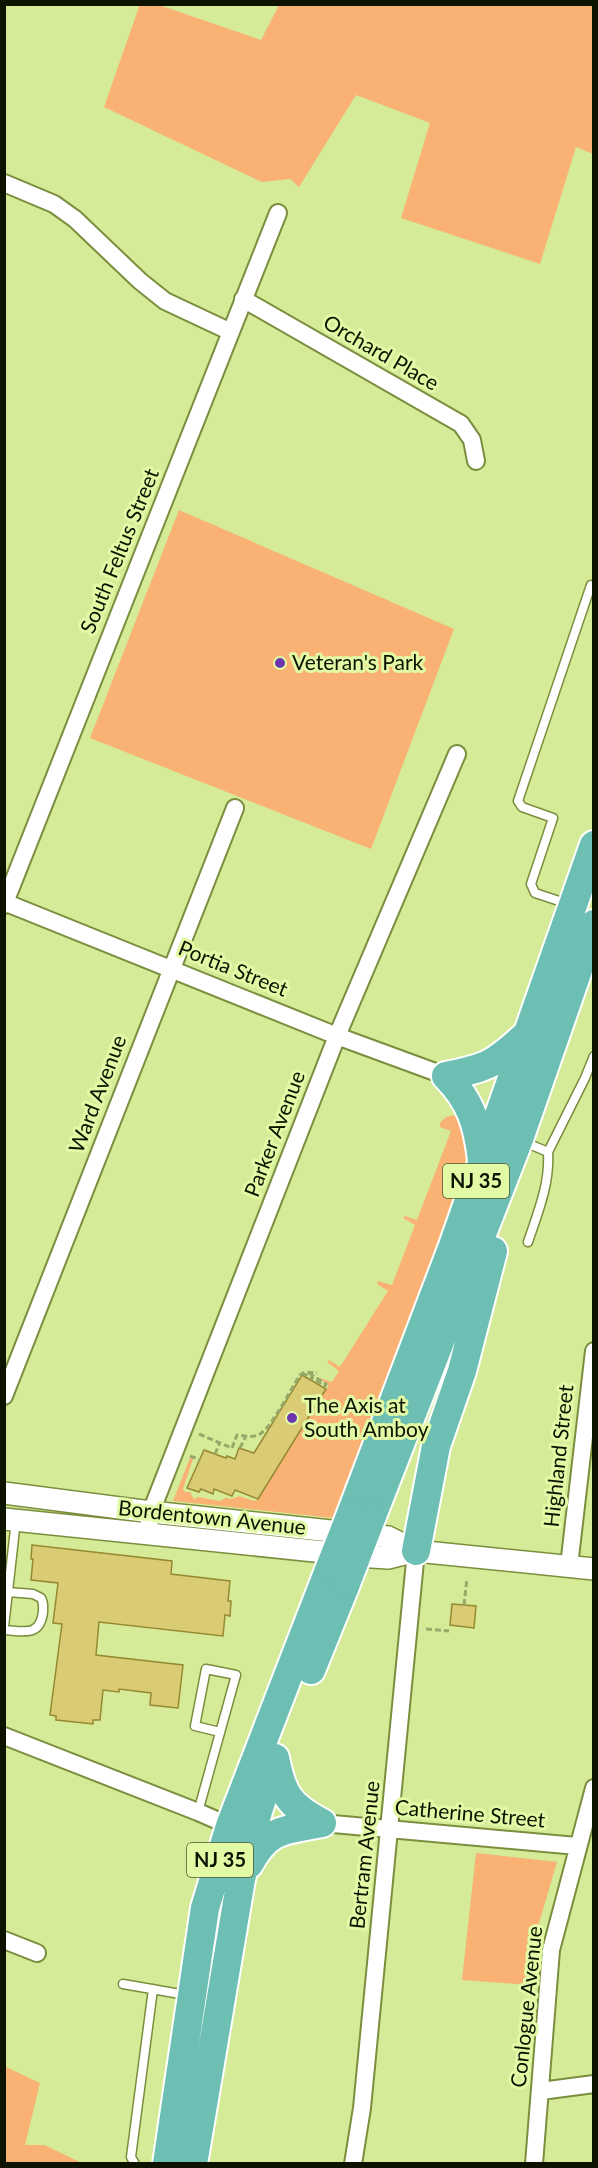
<svg xmlns="http://www.w3.org/2000/svg" width="598" height="2168" font-family="Lato,sans-serif">
<rect width="100%" height="100%" fill="#d5eb98"/>
<path fill="#f9b174" d="M 140,4 L 159,5 L 261,40 L 279,5 L 593,5 L 593,154 L 576,147 L 540,264 L 401,218 L 430,123 L 356,95 L 299,187 L 290,179 L 262,182 L 104,107 Z
M 179,510 L 454,629 L 371,849 L 90,738 Z
M 454,1115 L 460,1117 L 468,1150 L 467,1157 L 386,1390 L 349,1486 L 343,1493 L 333,1518 L 173,1501 L 190,1458 L 193,1459 L 183,1489 L 185,1492 L 190,1492 L 194,1499 L 198,1497 L 220,1501 L 225,1498 L 232,1499 L 239,1496 L 254,1501 L 257,1500 L 329,1385 L 317,1377 L 332,1382 L 339,1371 L 327,1362 L 329,1360 L 340,1367 L 388,1291 L 377,1284 L 378,1281 L 392,1285 L 415,1225 L 403,1218 L 405,1216 L 417,1220 L 451,1131 L 440,1127 L 440,1123 L 446,1117 Z
M 476,1853 L 557,1862 L 534,1940 L 531,1985 L 462,1980 Z
M 4,2066 L 40,2083 L 25,2145 L 44,2145 L 82,2163 L 5,2163 Z"/>
<path fill="#d9cc75" stroke="#968931" stroke-width="1.5" d="M 302,1375 L 326,1389 L 258,1499 L 235,1490 L 232,1496 L 214,1489 L 213,1494 L 201,1489 L 199,1492 L 187,1488 L 204,1450 L 226,1458 L 227,1456 L 235,1459 L 239,1448 L 254,1453 Z
M 32,1545 L 172,1561 L 171,1574 L 230,1581 L 228,1601 L 231,1601 L 230,1616 L 225,1615 L 223,1636 L 99,1622 L 96,1655 L 183,1665 L 178,1708 L 150,1705 L 151,1693 L 119,1689 L 119,1692 L 103,1690 L 100,1720 L 93,1720 L 93,1724 L 56,1720 L 56,1716 L 50,1715 L 62,1624 L 53,1623 L 58,1583 L 31,1580 L 33,1559 L 31,1559 Z
M 452,1604 L 476,1606 L 474,1628 L 450,1625 Z"/>
<g fill="none" stroke-linecap="round" stroke-linejoin="round">
<defs>
<path id="service" d="M 568,904 L 535,893 L 531,884 L 553,818 L 522,807 L 518,801 L 591,585 L 594,586
M 522,1141 L 548,1152 L 585,1078 L 594,1056
M 528,1242 C 538,1212 550,1184 548,1152
M 4,1627 L 16,1520
M 4,1630 C 24,1631 40,1637 43,1612 C 43,1606 44,1603 41,1598 L 33,1594 L 8,1592
M 198,1812 L 236,1675 L 206,1669 L 195,1726 L 220,1732
M 123,1984 L 186,1995
M 135,2164 L 131,2157 L 153,1989"/>
<path id="minor" d="M 4,183 L 54,204 L 75,219 L 140,281 L 165,301 L 231,332
M 243,299 L 461,424 L 472,440 L 476,461
M 4,902 L 337,1036 L 446,1076
M 4,905 L 278,213
M 4,1396 L 235,808
M 147,1535 L 151,1512 L 337,1036 L 457,754
M 569,1566 L 594,1351
M 4,1736 L 198,1812 L 230,1826
M 322,1823 L 577,1846
M 4,1940 L 37,1953
M 541,2091 L 594,2084
M 353,2164 L 362,2108 L 416,1551
M 534,2164 L 551,1950 L 594,1788"/>
<path id="tertiary" d="M 4,1493 L 151,1512 L 388,1537 L 416,1551
M 4,1519 L 372,1557 L 388,1558 L 416,1551 L 594,1569"/>
<path id="trunk" d="M 446,1076 C 471,1101 478,1125 482,1160
M 446,1076 C 487,1068 495,1064 525,1036
M 351,1514 L 453,1246 L 594,845
M 372,1516 L 519,1139 L 594,924
M 416,1551 L 436,1446 L 462,1371 L 493,1251
M 311,1670 L 345,1586
M 275,1758 C 282,1794 289,1806 322,1823
M 249,1864 C 268,1828 285,1830 322,1823
M 167,2164 L 205,1908 L 230,1826 L 329,1570
M 193,2164 L 241,1879 L 258,1811 L 275,1760"/>
</defs>
<use href="#service" stroke="#7b8e3e" stroke-width="11"/>
<use href="#minor" stroke="#7b8e3e" stroke-width="20"/>
<use href="#tertiary" stroke="#7b8e3e" stroke-width="24"/>
<use href="#trunk" stroke="#fff" stroke-width="32"/>
<path stroke="#97a869" stroke-width="3" stroke-dasharray="6 3" stroke-linecap="butt" d="M 302,1373 L 312,1378
M 309,1373 L 326,1384 L 325,1386 L 312,1378 L 311,1380
M 199,1434 L 232,1448 L 237,1435 C 245,1436 253,1438 260,1434 C 272,1427 292,1387 300,1375 L 305,1372 L 317,1373
M 240,1448 L 246,1436
M 215,1454 L 220,1442
M 190,1456 L 200,1460
M 464,1605 L 467,1578
M 426,1629 L 449,1631"/>
<use href="#service" stroke="#fff" stroke-width="8"/>
<use href="#minor" stroke="#fff" stroke-width="16"/>
<use href="#tertiary" stroke="#fff" stroke-width="21"/>
<use href="#trunk" stroke="#6cbfb2" stroke-width="28"/>
<defs>
<path id="trunk-bridge" d="M 329,1570 L 351,1514
M 345,1586 L 372,1516"/>
</defs>
<use href="#trunk-bridge" stroke="#fff" stroke-width="32" stroke-linecap="butt"/>
<use href="#trunk-bridge" stroke="#6cbfb2" stroke-width="28"/>
</g>
<g fill="#6d36ad" stroke="#e2f9a5" stroke-width="2">
<circle cx="280" cy="663" r="6"/>
<circle cx="292" cy="1418" r="6"/>
</g>
<g text-anchor="middle" stroke-width="6" stroke-linejoin="round" paint-order="stroke">
<g fill="#e2f9a5" stroke="#4e5832" stroke-width="1.5">
<rect x="443" y="1164" width="66" height="34" rx="4.5"/>
<rect x="187" y="1843" width="66" height="34" rx="4.5"/>
</g>
<g font-size="20" font-weight="bold" fill="#0e1300">
<text x="476" y="1188">NJ 35</text>
<text x="220" y="1867">NJ 35</text>
</g>
<g font-size="21" fill="#0e1300" stroke="#e2f9a5">
<text transform="translate(381 353) rotate(30)" y="7">Orchard Place</text>
<text transform="translate(120 551) rotate(-68)" y="7">South Feltus Street</text>
<text transform="translate(233 969) rotate(22)" y="7">Portia Street</text>
<text transform="translate(98 1094) rotate(-69)" y="7">Ward Avenue</text>
<text transform="translate(275 1134) rotate(-69)" y="7">Parker Avenue</text>
<text transform="translate(559 1456) rotate(-84)" y="7">Highland Street</text>
<text transform="translate(212 1518) rotate(6)" y="7">Bordentown Avenue</text>
<text transform="translate(470 1814) rotate(5)" y="7">Catherine Street</text>
<text transform="translate(365 1855) rotate(-84)" y="7">Bertram Avenue</text>
<text transform="translate(527 2007) rotate(-84)" y="7">Conlogue Avenue</text>
</g>
<g font-size="21" fill="#0e1300" stroke="#e2f9a5" text-anchor="start">
<text x="292" y="670">Veteran's Park</text>
<text x="304" y="1413">The Axis at<tspan x="304" dy="24">South Amboy</tspan></text>
</g>
</g>
<rect width="598" height="2168" fill="none" stroke="#0e1300" stroke-width="12"/>
</svg>
